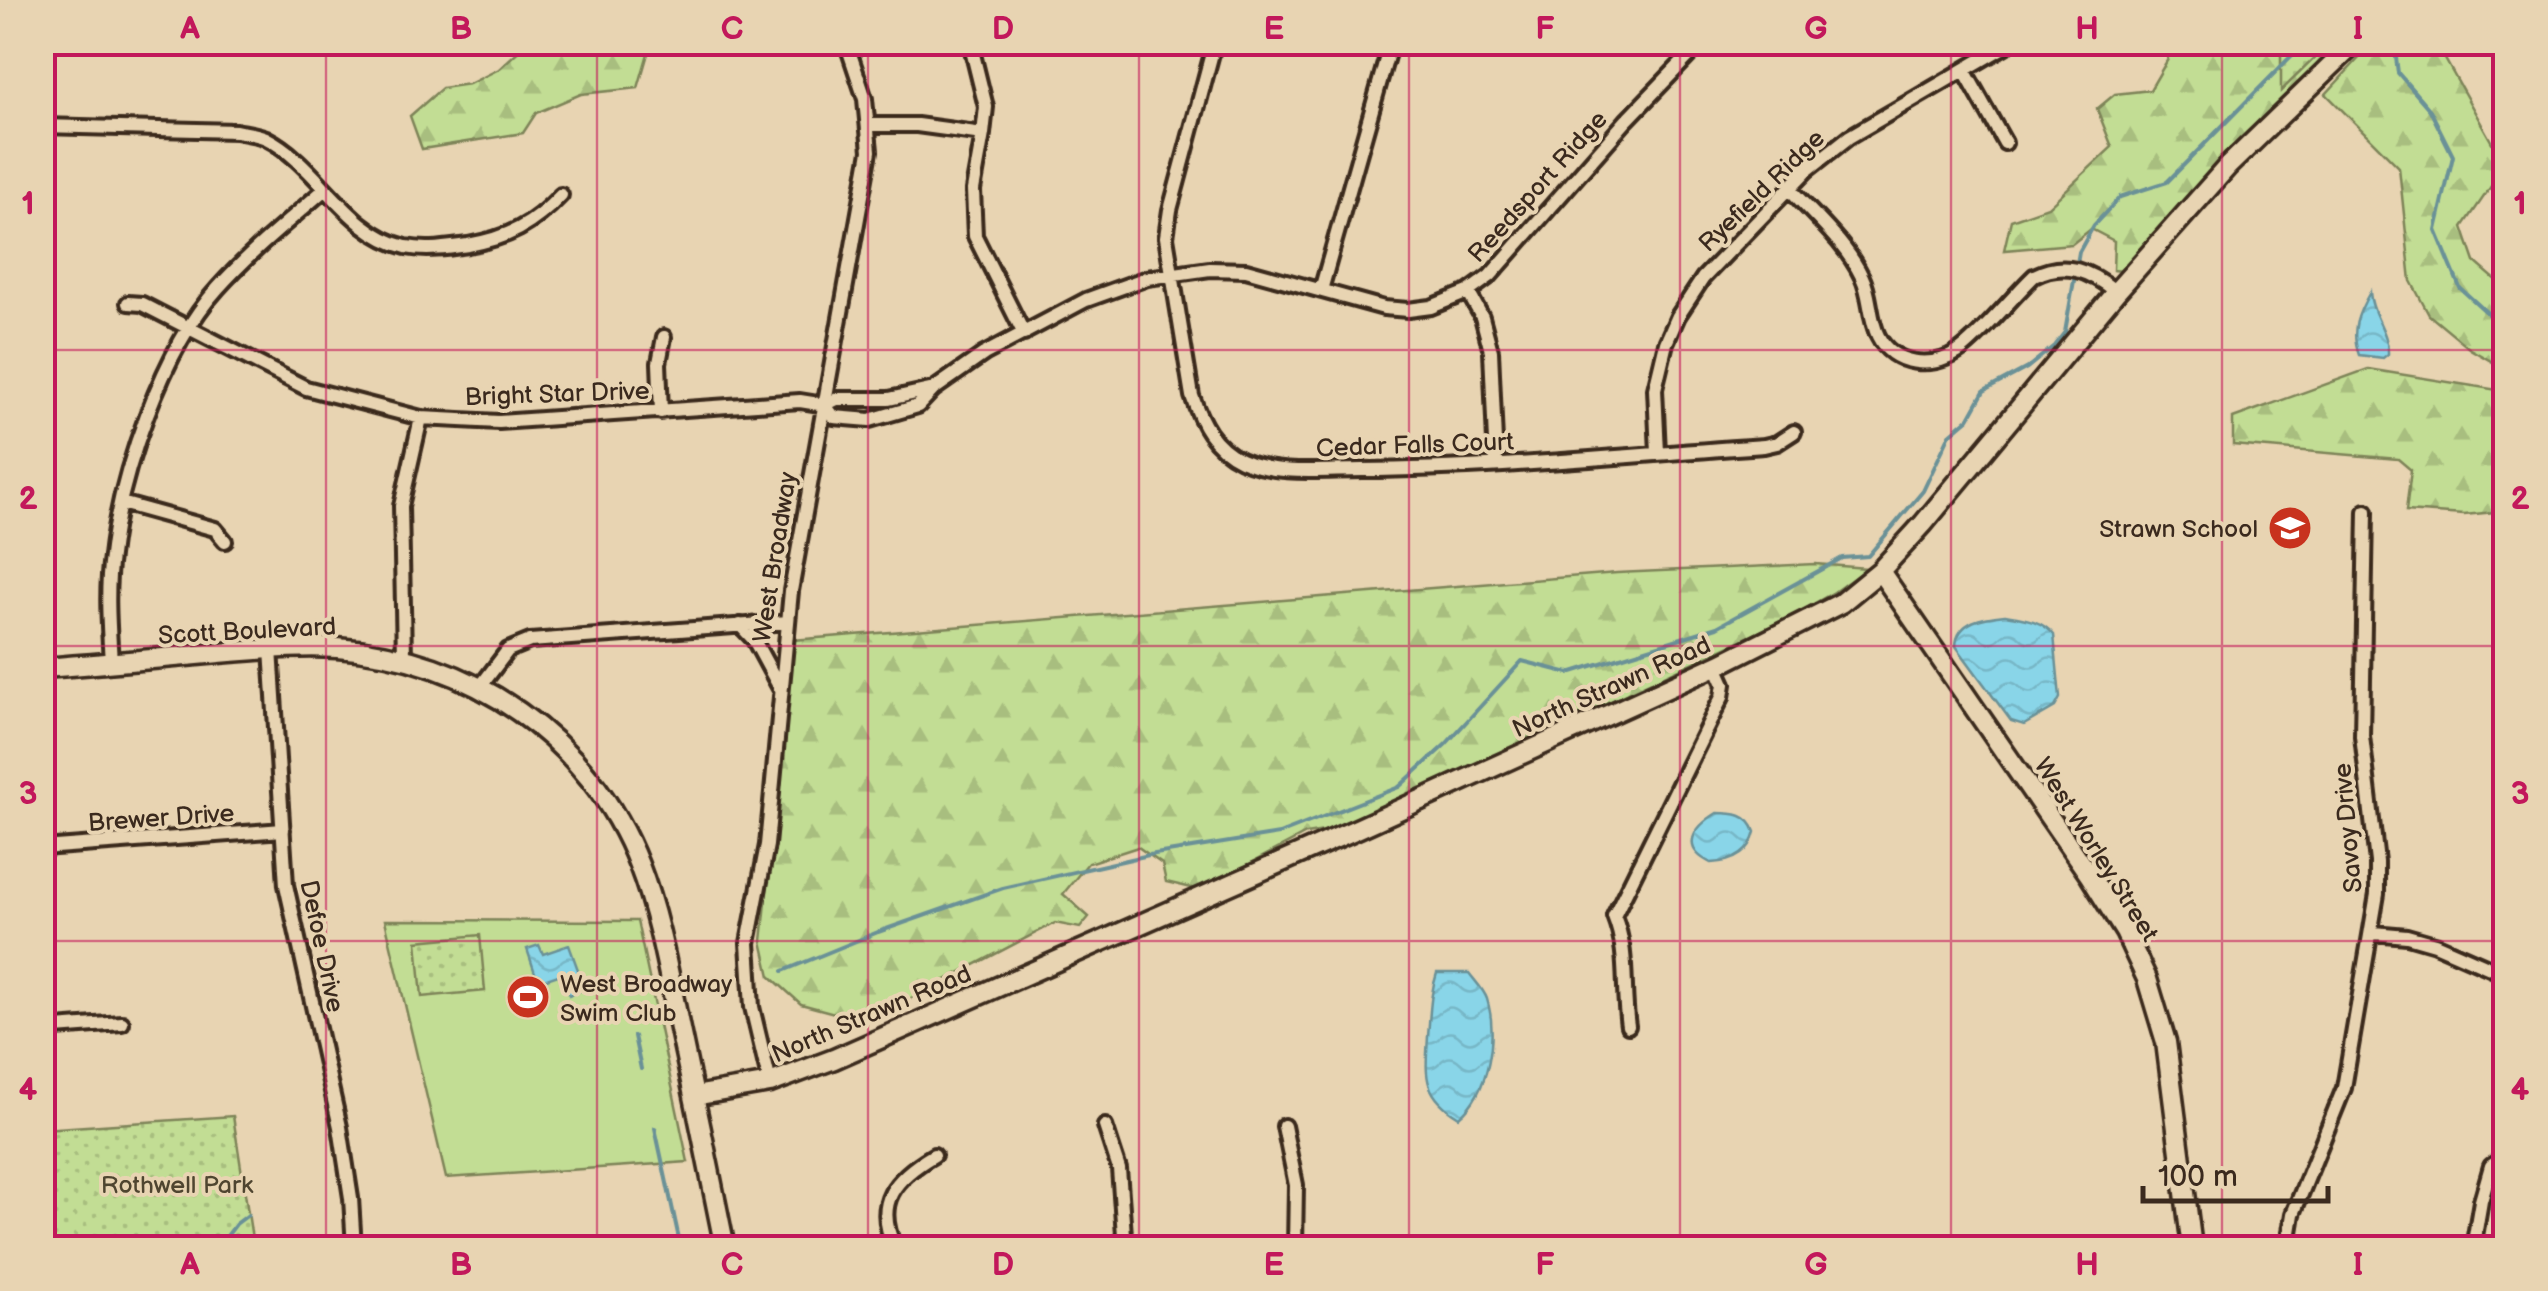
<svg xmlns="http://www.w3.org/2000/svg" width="2548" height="1291" font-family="'Balsamiq Sans',sans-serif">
<defs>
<pattern id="forest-firs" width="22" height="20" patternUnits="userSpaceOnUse" patternTransform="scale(2.5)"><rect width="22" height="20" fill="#c2dd94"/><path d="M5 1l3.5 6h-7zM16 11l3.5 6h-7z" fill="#a8be7f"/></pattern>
<pattern id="park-dots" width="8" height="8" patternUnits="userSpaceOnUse" patternTransform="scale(2.5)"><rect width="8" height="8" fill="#c2dd94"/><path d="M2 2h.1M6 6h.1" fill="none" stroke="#a8be7f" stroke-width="1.8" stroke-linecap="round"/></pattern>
<pattern id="water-waves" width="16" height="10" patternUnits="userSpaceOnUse" patternTransform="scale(2.5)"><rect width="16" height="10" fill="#89d5e8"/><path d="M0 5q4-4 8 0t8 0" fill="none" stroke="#77b7c7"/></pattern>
</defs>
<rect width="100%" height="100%" fill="#e8d4b2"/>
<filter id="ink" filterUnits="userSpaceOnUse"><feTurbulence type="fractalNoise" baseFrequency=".01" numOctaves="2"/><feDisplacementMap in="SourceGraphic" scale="20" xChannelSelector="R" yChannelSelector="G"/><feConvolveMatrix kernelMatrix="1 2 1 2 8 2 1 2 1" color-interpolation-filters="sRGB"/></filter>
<g filter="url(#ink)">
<path fill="#c2dd94" stroke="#7e8459" stroke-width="2.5" d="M 385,920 L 637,921 L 688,1162 L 446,1178 Z"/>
<path fill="url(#forest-firs)" stroke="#7e8459" stroke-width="2.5" d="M 2374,42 L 2436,43 L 2505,166 L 2463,227 L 2475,262 L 2505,288 L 2505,369 L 2470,349 L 2429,315 L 2411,281 L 2399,167 L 2326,94 Z
M 527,43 L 651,43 L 638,88 L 581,94 L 536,113 L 523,133 L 422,149 L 410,116 L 442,88 L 469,84 L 499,69 Z
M 2163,43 L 2340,43 L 2123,271 L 2113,270 L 2114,241 L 2091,229 L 2072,244 L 2004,250 L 2011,220 L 2048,207 L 2112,147 L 2097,109 L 2115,94 L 2150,90 L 2168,59 Z
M 2368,369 L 2504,391 L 2505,511 L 2464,515 L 2406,511 L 2411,470 L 2398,459 L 2233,445 L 2233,418 Z
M 1815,564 L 1867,568 L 1834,592 L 1789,618 L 1336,829 L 1306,834 L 1200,890 L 1166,882 L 1162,864 L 1138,847 L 1088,863 L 1063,894 L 1089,917 L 1080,928 L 1055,923 L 907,1000 L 853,1018 L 801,1004 L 770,976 L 762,941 L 793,640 L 1617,573 Z"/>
<path fill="url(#park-dots)" stroke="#7e8459" stroke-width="2.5" d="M 2281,43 L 2281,42 L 2330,43 L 2281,91 Z
M 480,935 L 485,991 L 422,997 L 417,941 Z
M 233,1116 L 253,1245 L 344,1238 L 344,1248 L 43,1248 L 43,1129 Z"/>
<path fill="url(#water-waves)" stroke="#6a9197" stroke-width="2.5" d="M 2370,292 C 2371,315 2389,331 2388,354 L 2383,358 L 2359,355 C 2350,331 2358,313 2370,292 Z
M 2005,615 C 2023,618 2042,620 2054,635 L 2060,698 L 2055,707 L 2024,725 L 2011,721 L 1956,646 C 1957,620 1985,617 2005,615 Z
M 1717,813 C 1734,813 1749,814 1755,832 C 1750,854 1732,862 1711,863 C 1679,848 1694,827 1717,813 Z
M 539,945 L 543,954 L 569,945 L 585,989 L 569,995 L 561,974 L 538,982 L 527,949 Z
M 1437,973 L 1469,973 C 1475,981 1484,990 1487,999 C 1498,1037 1489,1092 1459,1117 C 1421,1094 1426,1074 1428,1036 C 1430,1014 1430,994 1437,973 Z"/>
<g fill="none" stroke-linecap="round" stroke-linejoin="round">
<path stroke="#6a9197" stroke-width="4" d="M 2394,42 L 2398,73 L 2430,110 L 2453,156 L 2436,230 L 2460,288 L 2506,330
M 783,971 L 878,932 L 1003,888 L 1149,855 L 1279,834 L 1399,787 L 1446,744 L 1522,661 L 1569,673 L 1717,627 L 1842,558 L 1868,556 L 1923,491 L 1950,434 L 1969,418 L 1984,391 L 2027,368 L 2054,346 L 2065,332 L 2079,252 L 2094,225 L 2120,197 L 2167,182 L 2305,42
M 634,1036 L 641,1069
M 655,1128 L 681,1248
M 218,1248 L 236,1224 L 248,1215"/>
<defs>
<path id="street" d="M 1215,42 L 1170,210 L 1166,237 L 1192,396 C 1201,422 1213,447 1241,460 C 1277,476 1323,470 1362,470 C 1496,469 1630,455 1764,446 L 1777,443 L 1794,432
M 1964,70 L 2005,143
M 870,125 L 917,125 L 983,134 L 986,107 L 970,42
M 42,126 L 236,131 C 245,133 257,134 266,138 C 318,164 346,233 406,247 C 426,251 448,248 468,245 C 508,238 533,225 561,195
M 983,134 L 973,190 L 975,236 L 1024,334
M 1789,188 C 1814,216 1846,243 1862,277 C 1871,295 1869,318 1878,336 C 1893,366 1932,369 1958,352 C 1978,339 2014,295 2034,276 C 2065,260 2090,271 2116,292
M 1321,290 L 1391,42
M 1468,292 L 1482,317 L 1491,351 L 1496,465
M 128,303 L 142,304 L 306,388 L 421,418 L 499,422 L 800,401 L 825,405 L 837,399 L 889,399 L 934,389
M 825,405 L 834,417 L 870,420 L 918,406 L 934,389 L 984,354 L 1086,300 L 1147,278 L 1210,269 L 1246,270 L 1384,308 L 1408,310 L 1431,307 L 1468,292 L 1490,276 L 1626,121 L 1702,42
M 661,412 L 659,363 L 664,337
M 1658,453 L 1655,389 L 1666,343 L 1678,316 L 1703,278 L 1806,171 L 1849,137 L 2012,42
M 121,503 L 215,529 L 225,541
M 740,625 L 754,640 L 781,690
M 271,649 L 286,885 L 340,1127 L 351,1198 L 354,1248
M 404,657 L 401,506 L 421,418
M 111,663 C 109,627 106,591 111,556 C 120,475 163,348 218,288 C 250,252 289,221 325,189
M 480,687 L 508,650 L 530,641 L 788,622
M 42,848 L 283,830
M 2373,933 L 2407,936 L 2435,944 L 2506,975
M 1628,1026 C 1622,988 1629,953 1614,916 L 1722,697 L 1724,684 L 1716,666
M 42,1029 L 122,1023
M 770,1083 L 752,1007 L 748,943 L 767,845 L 791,591 L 870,151 L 865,99 L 846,42
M 1105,1126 L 1119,1169 L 1125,1248
M 1284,1126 L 1296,1185 L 1295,1248
M 895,1248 C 873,1202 895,1178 934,1155
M 2292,1248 L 2290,1232 L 2293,1214 L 2344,1088 L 2377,894 L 2377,862 L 2362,736 L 2366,511
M 2473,1248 L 2481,1201 L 2491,1166 L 2506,1156"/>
<path id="secondary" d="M 1880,571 L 2090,876 L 2125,932 L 2147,979 L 2166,1042 L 2192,1248
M 42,668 C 98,664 153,659 208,654 C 251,651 294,645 337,648 C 470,657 590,738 639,865 C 660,919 669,977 681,1034 C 696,1105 711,1177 725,1248
M 694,1096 L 770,1083 L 834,1059 L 1359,828 L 1720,664 L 1841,603 L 1880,571 L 1923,524 L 2116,292 L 2228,166 L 2356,42"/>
</defs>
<use href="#street" stroke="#3b2a1e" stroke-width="20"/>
<use href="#secondary" stroke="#3b2a1e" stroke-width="25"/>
<use href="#street" stroke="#e8d4b2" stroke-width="12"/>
<use href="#secondary" stroke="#e8d4b2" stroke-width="18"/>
</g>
</g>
<path fill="none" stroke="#c2185b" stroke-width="2.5" stroke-opacity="0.55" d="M 326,42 L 326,1248M 597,42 L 597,1248M 868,42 L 868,1248M 1139,42 L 1139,1248M 1409,42 L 1409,1248M 1680,42 L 1680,1248M 1951,42 L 1951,1248M 2222,42 L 2222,1248M 42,350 L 2506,350M 42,646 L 2506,646M 42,941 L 2506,941"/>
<defs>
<symbol id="school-disc" viewBox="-11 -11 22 22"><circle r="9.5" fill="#c8321e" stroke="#e8d4b2"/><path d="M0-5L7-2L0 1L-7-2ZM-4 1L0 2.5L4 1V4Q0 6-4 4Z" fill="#fff"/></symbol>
<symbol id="stadium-disc" viewBox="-11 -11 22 22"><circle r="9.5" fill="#c8321e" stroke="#e8d4b2"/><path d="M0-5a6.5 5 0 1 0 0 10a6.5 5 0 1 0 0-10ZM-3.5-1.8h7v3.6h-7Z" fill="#fff"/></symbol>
</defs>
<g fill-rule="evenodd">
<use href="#school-disc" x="2265" y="503" width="50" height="50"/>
<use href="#stadium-disc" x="503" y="972" width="50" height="50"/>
</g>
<g text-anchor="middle" stroke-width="8" stroke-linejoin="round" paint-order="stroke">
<g font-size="25" fill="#3b2a1e" stroke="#e8d4b2">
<text transform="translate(1537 186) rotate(-48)" y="9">Reedsport Ridge</text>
<text transform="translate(1761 190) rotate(-44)" y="9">Ryefield Ridge</text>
<text transform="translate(557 393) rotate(-2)" y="9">Bright Star Drive</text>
<text transform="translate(1415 444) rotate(-2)" y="9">Cedar Falls Court</text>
<text transform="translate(774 557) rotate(-81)" y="9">West Broadway</text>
<text transform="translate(247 630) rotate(-3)" y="9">Scott Boulevard</text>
<text transform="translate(1611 686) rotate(-24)" y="9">North Strawn Road</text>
<text transform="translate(161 817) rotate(-4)" y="9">Brewer Drive</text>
<text transform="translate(2347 828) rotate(-95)" y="9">Savoy Drive</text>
<text transform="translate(2097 849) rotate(58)" y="9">West Worley Street</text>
<text transform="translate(323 946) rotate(78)" y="9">Defoe Drive</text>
<text transform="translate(871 1013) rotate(-23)" y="9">North Strawn Road</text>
</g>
<g font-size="25" fill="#3b2a1e" stroke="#e8d4b2" text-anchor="end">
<text x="2258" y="537">Strawn School</text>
<text x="560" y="992" text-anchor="start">West Broadway<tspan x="560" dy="29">Swim Club</tspan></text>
</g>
<g font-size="25" fill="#4f4530" stroke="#e8d4b2">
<text x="177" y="1193">Rothwell Park</text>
</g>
</g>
<rect width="2548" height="1291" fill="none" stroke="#e8d4b2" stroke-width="110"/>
<path d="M2143 1186v15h185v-15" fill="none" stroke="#3b2a1e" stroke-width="5"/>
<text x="2158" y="1186" font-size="30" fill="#3b2a1e" stroke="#e8d4b2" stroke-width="8" paint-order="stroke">100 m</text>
<rect x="55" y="55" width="2438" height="1181" fill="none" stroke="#c2185b" stroke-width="4"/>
<g font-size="32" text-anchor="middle" font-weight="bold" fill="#c2185b">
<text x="190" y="39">A</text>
<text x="461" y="39">B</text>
<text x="732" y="39">C</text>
<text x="1003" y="39">D</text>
<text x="1274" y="39">E</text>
<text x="1545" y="39">F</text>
<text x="1816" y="39">G</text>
<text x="2087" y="39">H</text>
<text x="2358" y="39">I</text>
<text x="28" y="214">1</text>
<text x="2520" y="214">1</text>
<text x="28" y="509">2</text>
<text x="2520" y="509">2</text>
<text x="28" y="804">3</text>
<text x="2520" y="804">3</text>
<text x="28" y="1100">4</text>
<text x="2520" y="1100">4</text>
<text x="190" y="1275">A</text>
<text x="461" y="1275">B</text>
<text x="732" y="1275">C</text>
<text x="1003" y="1275">D</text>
<text x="1274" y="1275">E</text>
<text x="1545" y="1275">F</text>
<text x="1816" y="1275">G</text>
<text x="2087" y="1275">H</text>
<text x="2358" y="1275">I</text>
</g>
</svg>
